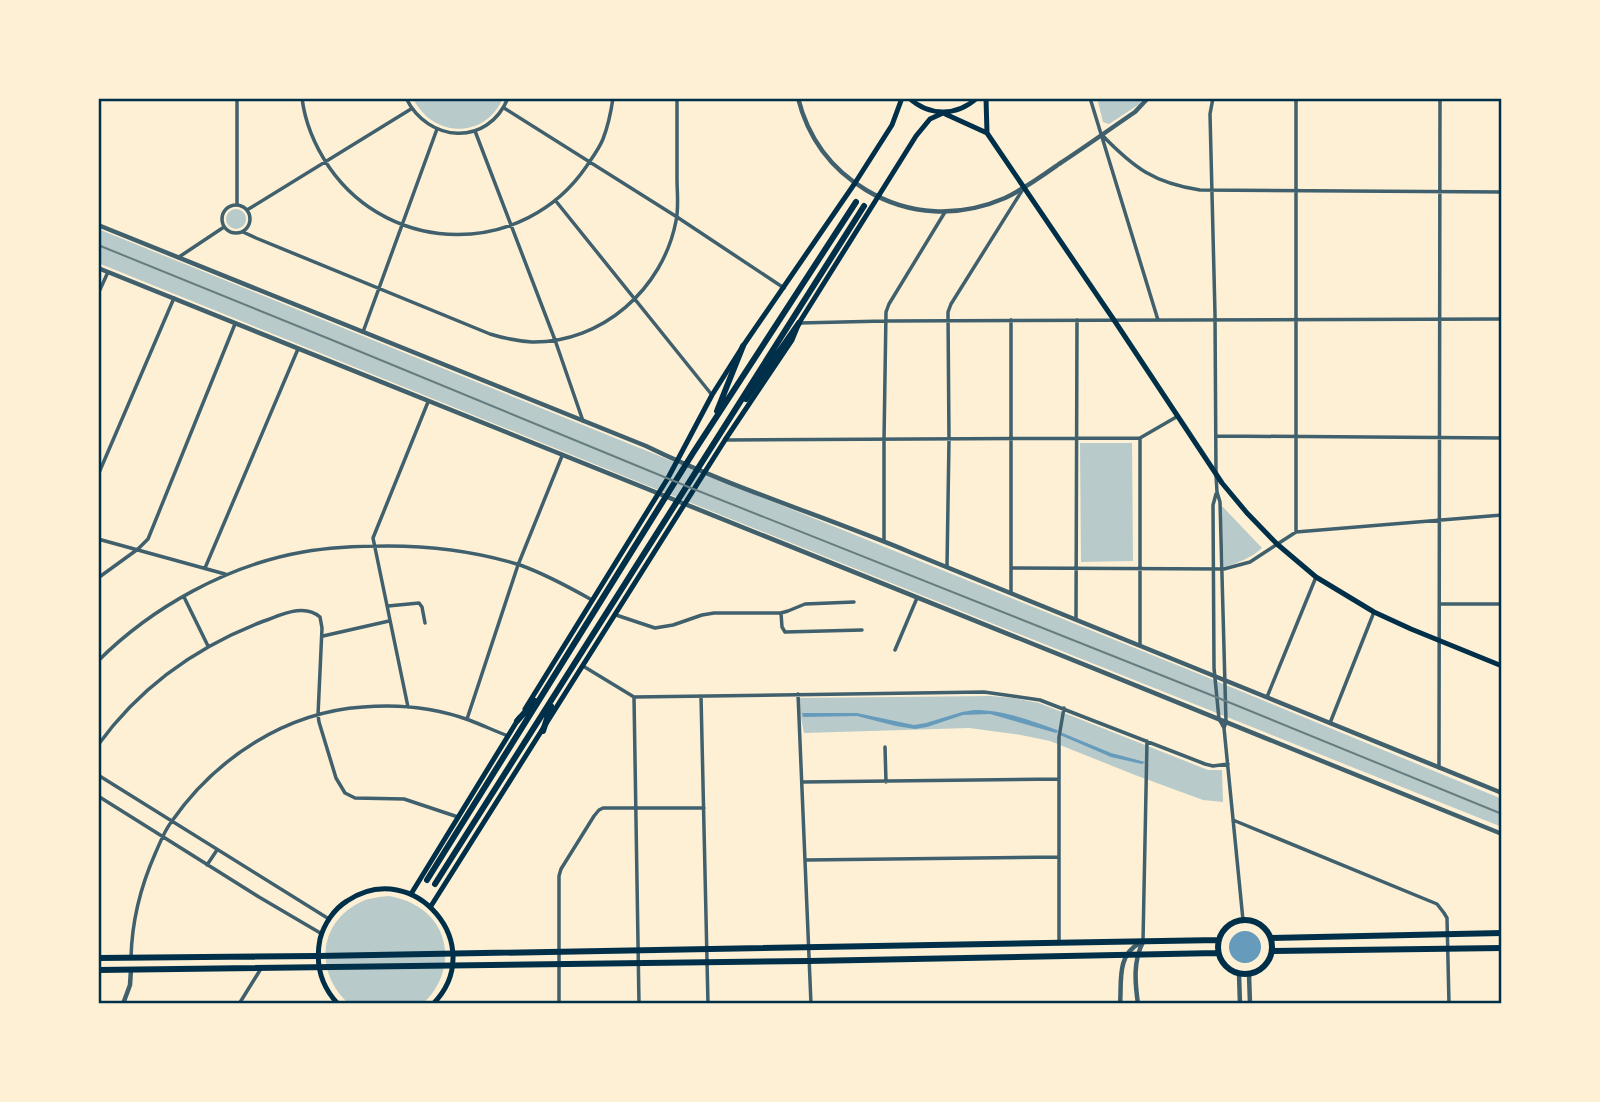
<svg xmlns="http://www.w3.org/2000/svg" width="1600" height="1102" font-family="'Roboto Condensed',sans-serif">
<rect width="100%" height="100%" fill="#fdf0d5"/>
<path fill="#b9caca" d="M 413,98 L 503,98 C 485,140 432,138 413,98 Z
M 1097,98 L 1144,98 L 1138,105 L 1109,124 L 1103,122 Z
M226 219a10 10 0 1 1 20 0a10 10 0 1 1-20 0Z
M 98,229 L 1204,676 L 1502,799 L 1502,827 L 651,487 L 98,263 Z
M 1080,443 L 1132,443 L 1133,561 L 1081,562 Z
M 1221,505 L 1262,548 C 1251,558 1238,563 1224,567 Z
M 990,696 L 1014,698 L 1039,703 L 1208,770 L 1222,770 L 1223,802 L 1203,800 L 1135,775 L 1050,741 L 1021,735 L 969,728 L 804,733 L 797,698 Z
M 389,896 C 398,898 407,900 415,905 C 454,926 454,977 422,1004 L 349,1004 C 316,975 317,926 357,904 C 367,898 378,897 389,896 Z"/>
<path fill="#669bbc" d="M 974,710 C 1003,710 1030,720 1057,730 L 1058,732 L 1056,733 L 990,714 L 963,715 L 927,727 L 915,729 L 896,726 L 857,716 L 803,717 L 802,713 L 857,713 L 914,725 L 926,723 L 962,712 Z
M 1060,732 L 1111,753 L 1145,762 L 1142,764 L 1111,757 L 1060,735 Z
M1229 947a16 16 0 1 1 32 0a16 16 0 1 1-32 0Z"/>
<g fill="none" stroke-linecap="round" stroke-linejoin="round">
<path stroke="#3f606c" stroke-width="3.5" d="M 237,98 L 237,205
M 302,98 C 305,123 315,146 329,167 C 391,257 524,257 586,167 C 592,158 599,149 603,139 C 608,126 611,112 613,98
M 406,98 C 428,143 488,147 508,98
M 1090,98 L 1158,320
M 1213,98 L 1210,114 L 1215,314 L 1216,475 L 1217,492 L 1220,502 L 1226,722 L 1224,728
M 1296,98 L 1296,532
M 504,108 L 677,217 L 784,288
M 475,131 L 555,340 L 583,421
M 1102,135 C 1134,168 1154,183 1200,190 L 1502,192
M 555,200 L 712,395
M222 219a14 14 0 1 1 28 0a14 14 0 1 1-28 0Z
M 247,210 L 411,109
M 243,232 L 256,238 L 490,334 C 503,338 517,341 532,342 C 602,343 663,289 676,221 C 679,208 677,192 677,179 C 677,152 677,125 677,98
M 179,257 L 224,227
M 98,294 L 108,272
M 799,323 L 885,321 L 1502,319
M 363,332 L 437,129
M 1217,436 L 1502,438
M 725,440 L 1140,438 L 1178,416
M 98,475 L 174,298
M 1216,494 L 1213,505 L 1214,668 L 1219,719 L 1224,728 L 1243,920
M 98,539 L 225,574
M 884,541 L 884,440 L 886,312 L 889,304 L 945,212
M 947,567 L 949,440 L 948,312 L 951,304 L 1023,189
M 205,568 L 298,349
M 1011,568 L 1224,569 L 1250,562 L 1296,532 L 1502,515
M 98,578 L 138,549 L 148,539 L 235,324
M 1011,593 L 1011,320
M 184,597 L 208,646
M 1439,604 L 1502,604
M 388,606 L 419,603 L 422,607 L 425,623
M 781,613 L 782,627 L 785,632 L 862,630
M 616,615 L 655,628 L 673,625 L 702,615 L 714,613 L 781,613 L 788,611 L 805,604 L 854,602
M 1076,619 L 1077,320
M 323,636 L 389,621
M 1140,645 L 1140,439
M 895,650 L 917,598
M 98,661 C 152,607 228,565 303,552 C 331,547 360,546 388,546 C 433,546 478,552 520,565 C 545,574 569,587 592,600
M 583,666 L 634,697 L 984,692 L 1040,700 L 1205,764 L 1213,766 L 1228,764
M 798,694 L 811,1004
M 701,696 L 708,1004
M 634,697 L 639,1004
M 1267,697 L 1316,577
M 408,707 L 373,538 L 428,402
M 467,719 L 518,565 L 562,456
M 1330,723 L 1374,612
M 98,745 C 140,687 198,646 264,621 C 281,615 304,603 320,617 L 322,628 L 318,715 L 319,722 L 336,778 L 345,793 L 355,798 L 404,799 L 458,817
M 885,747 L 886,782
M 1439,768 L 1440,98
M 98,775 L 329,919
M 802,782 L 1058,779
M 98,796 L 259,897 L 322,934
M 1233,820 L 1437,904 L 1444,913 L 1447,918 L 1449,1004
M 806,860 L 1058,857
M 207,865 L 217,850
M 1143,941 L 1147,741
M 1059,943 L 1059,737 L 1064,708
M 131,957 C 132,921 140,888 155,854 C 160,843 164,831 172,821 C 216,758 286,712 363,707 C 398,704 436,708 469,720 C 482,725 495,731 508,736
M 239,1004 L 262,967
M 559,1004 L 559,876 L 561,869 L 594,816 L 599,810 L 603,808 L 704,808"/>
<path stroke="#3f606c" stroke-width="4.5" d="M 798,98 C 808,138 831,169 866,190 C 909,216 959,218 1005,198 C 1024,189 1042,176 1059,164 C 1085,147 1110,129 1135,112 L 1148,98
M 98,225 L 646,446 C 732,488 824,516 912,553 C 1109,633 1305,713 1502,793
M 98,268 C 566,458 1035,643 1502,834
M 1239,974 L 1240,1004
M 1249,974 L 1250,1004
M 123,1004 L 130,985 L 131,970
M 1120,1004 C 1122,983 1116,955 1140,943
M 1138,1004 C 1135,983 1133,961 1143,942"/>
<path stroke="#003049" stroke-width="5" d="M 909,98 C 930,117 957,116 977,98
M 986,98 L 987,133
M 525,709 L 668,478 L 712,395 L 743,346 L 855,183 L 892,125 L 902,98
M 411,894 L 519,718
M 431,906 L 725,440 L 792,340 L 799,323 L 916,136 L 930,119 L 943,113 L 987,133 L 1114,320 L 1222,483 L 1247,513 L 1277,544 L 1316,577 L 1374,612 L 1411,629 L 1502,666
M 338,1004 C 321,986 315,964 320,939 C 324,924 334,909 347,901 C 414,856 490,946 433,1004"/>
<path stroke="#003049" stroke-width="6" d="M 746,399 L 799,323
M 717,411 L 743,346
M 517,721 L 535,701
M 543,731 L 551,706
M 427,880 L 693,453 L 856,202
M 435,884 L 864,206
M1218 947a27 27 0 1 1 54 0a27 27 0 1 1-54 0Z
M 1271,938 L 1502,933
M 1273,951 L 1502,948
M 98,958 L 318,956 L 1219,940
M 98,970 L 809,961 L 1218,953"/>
<path stroke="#657d81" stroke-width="2" d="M 98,245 L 332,340 L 691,488 L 1216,697 L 1502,814"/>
</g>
<rect width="1600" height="1102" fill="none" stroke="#fdf0d5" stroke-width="200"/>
<rect x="100" y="100" width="1400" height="902" fill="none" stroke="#003049" stroke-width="2.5"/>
</svg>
